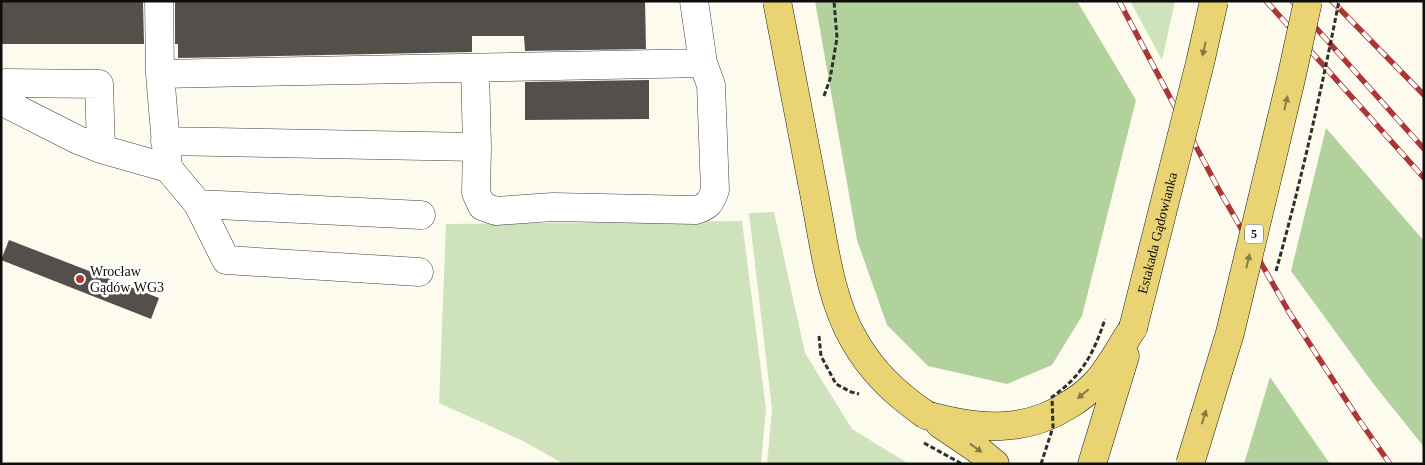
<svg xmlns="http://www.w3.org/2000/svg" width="1425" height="465" font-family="Georgia,serif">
<rect width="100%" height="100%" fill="#fdfbee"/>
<path fill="#cee3bc" d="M 1130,1 L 1175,1 L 1162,60 Z
M 774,212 L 805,353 L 852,429 L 909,464 L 767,464 L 772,409 L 749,213 Z
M 742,221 L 766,409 L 761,464 L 564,464 L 523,441 L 439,403 L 446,224 Z"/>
<path fill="#b2d29d" d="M 815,1 L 1077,1 L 1136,100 L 1082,316 L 1052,365 L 1007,384 L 928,366 L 887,325 L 857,240 Z
M 1326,128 L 1424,241 L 1424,447 L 1372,382 L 1291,271 Z
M 1270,377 L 1330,464 L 1244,464 Z"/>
<path fill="#544f4a" d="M 1,1 L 143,1 L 144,44 L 1,44 Z
M 175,1 L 645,1 L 646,49 L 525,51 L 524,36 L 472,36 L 472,52 L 178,58 L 178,44 L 175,44 Z
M 649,80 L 649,119 L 525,120 L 525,82 Z
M 9,240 L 159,298 L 151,319 L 1,260 Z"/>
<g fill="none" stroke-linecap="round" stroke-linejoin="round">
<defs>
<path id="minor" d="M 159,1 L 160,74 L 168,168 L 198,204 L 421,215
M 475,69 L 477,147 L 476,193 L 482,206 L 496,211 L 553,207 L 695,210 C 708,207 711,202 715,190 L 711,85 L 703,63 L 694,1
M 160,74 L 703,63
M 1,87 L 6,83 L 99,84 L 101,149
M 1,101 L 78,140 L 101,149 L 168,168
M 165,141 L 477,147
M 198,204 L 226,260 L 419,272"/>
<path id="major" d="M 926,415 C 975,429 1022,434 1067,406 C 1077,400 1089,391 1097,382 C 1111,366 1121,346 1133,328
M 940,424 L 977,449 L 995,464
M 1092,464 L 1125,356"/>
</defs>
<use href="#minor" stroke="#404040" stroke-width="29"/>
<use href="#major" stroke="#1e1e1e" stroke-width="29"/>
<path stroke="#2f2f2f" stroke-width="3" stroke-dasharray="5 2.5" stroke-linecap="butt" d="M 824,96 L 830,79 L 837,38 L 834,1
M 819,336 L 821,356 L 836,384 L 851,392 L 859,394"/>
<use href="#minor" stroke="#fff" stroke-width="28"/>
<use href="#major" stroke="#e9d372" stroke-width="28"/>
<defs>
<path id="rail" d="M 1119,1 L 1218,188 L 1289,312 L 1357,417 L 1390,464
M 1266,1 L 1424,178
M 1292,1 L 1424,149
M 1332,1 L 1424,95"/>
</defs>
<use href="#rail" stroke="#ac3635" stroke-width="5.5"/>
<use href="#rail" stroke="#fff" stroke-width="4" stroke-dasharray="11" stroke-linecap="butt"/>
<defs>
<g id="major-bridge">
<path d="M 777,1 C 790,67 802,132 815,198 C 824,244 830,299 854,340 C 872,372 896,394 926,415"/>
<path id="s1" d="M 1133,328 L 1200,63 L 1214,1"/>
<path d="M 1190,464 L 1230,333 L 1291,79 L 1308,1"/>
</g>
</defs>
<use href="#major-bridge" stroke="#1e1e1e" stroke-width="29" stroke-linecap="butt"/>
<path stroke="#2f2f2f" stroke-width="3" stroke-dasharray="5 2.5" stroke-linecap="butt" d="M 1276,271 C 1301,182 1321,92 1339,1
M 924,443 L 962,464
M 1041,464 L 1053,427 L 1052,397 C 1082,376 1094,353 1105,319"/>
<use href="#major-bridge" stroke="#e9d372" stroke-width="28"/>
</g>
<defs><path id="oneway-solid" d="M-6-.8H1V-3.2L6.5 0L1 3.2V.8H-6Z" transform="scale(1.25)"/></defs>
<g fill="#867a45">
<use href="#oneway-solid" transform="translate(1204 49) rotate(103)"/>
<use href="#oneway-solid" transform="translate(1286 103) rotate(-77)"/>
<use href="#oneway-solid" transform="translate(1248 261) rotate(-77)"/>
<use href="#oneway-solid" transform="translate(1083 394) rotate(140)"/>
<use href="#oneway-solid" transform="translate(1204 417) rotate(-73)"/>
<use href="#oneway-solid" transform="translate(976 448) rotate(36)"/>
</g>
<circle fill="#ac3635" stroke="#fff" stroke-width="2" cx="80" cy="279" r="5"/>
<g text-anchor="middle" stroke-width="5" stroke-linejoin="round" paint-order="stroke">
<rect fill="#fff" stroke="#565656" stroke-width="1" x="1245" y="224.5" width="18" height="19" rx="4"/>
<g font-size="12" font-weight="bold" fill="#0d0d0d">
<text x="1254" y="238">5</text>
</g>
<g font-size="14" fill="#0d0d0d" stroke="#fff">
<text dy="5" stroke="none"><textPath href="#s1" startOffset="98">Estakada Gądowianka</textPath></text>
</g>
<g font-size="14" fill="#0d0d0d" stroke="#fff" text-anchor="start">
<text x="90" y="276">Wrocław<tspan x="90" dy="16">Gądów WG3</tspan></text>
</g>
</g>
<rect width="1425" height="465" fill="none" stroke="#0d0d0d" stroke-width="5"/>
</svg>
